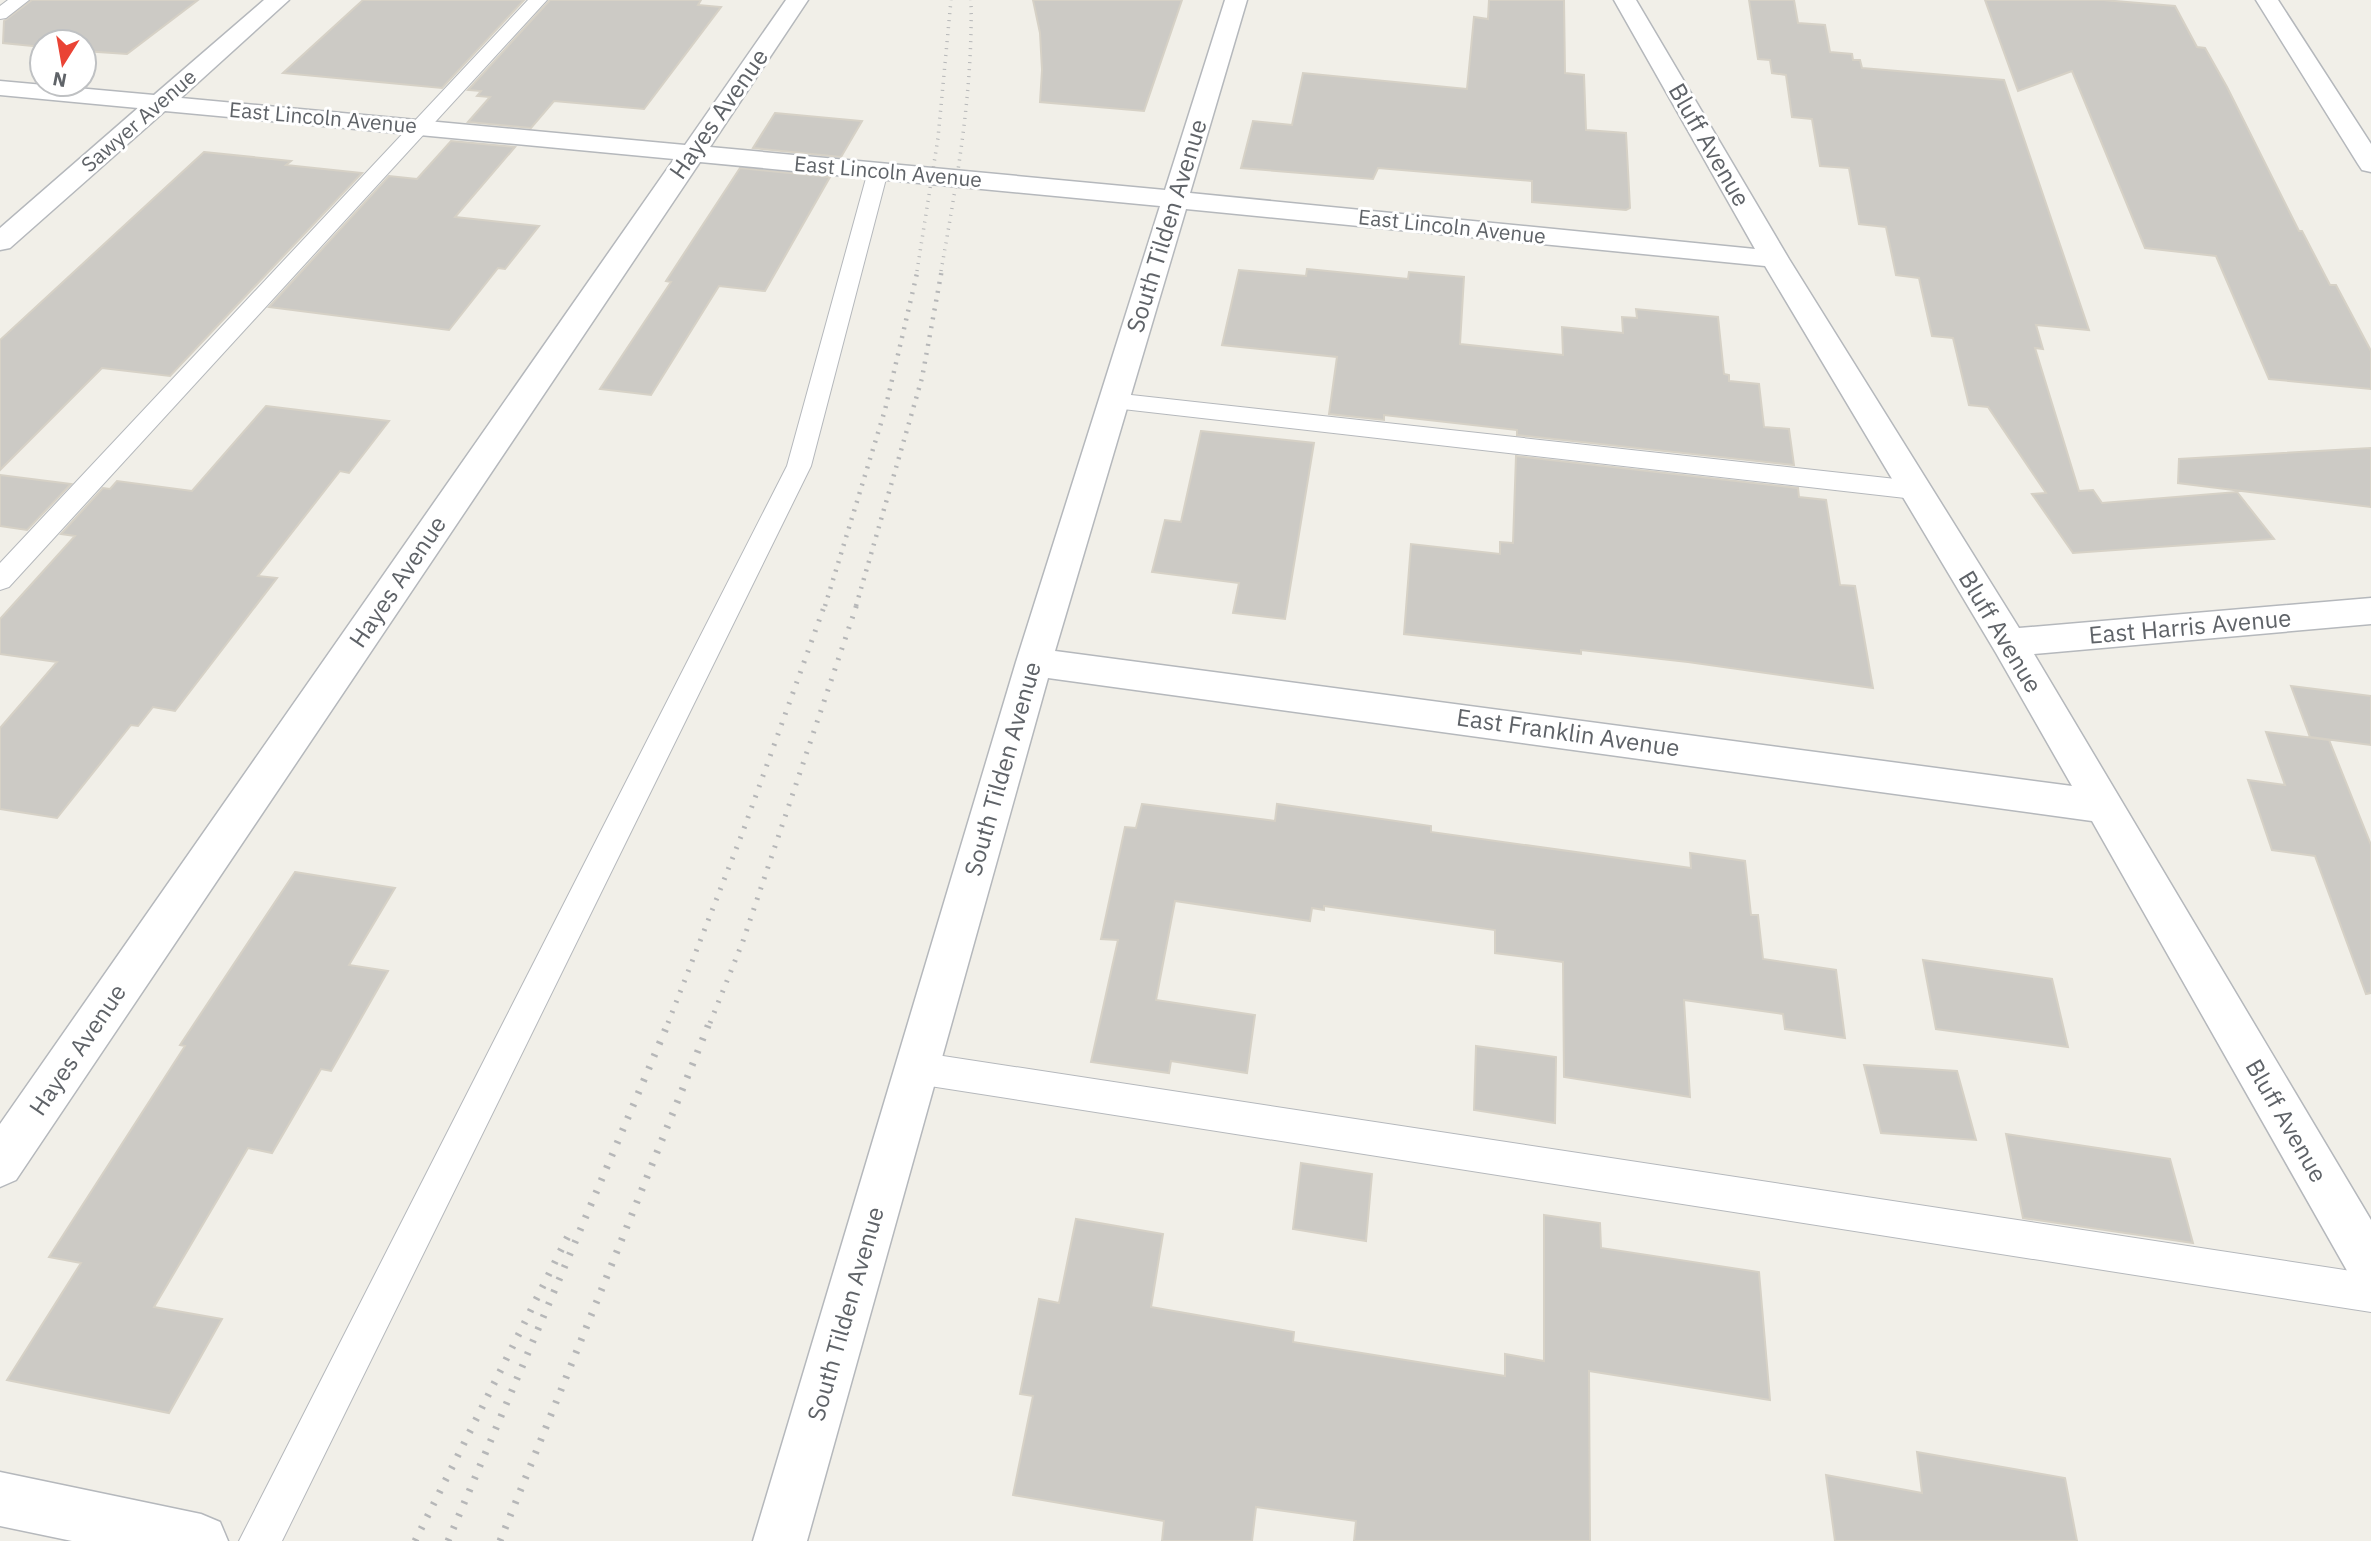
<svg xmlns="http://www.w3.org/2000/svg" width="2371" height="1541" font-family="'IBM Plex Sans',sans-serif">
<rect width="100%" height="100%" fill="#f1efe8"/>
<path fill="#cccac5" stroke="#d6d1c6" stroke-width="2" d="M 32,0 L 198,0 L 127,54 L 84,51 L 84,42 L 42,42 L 42,47 L 3,43 L 4,21 Z
M 363,0 L 524,0 L 442,88 L 283,73 Z
M 550,0 L 701,0 L 698,5 L 721,7 L 644,109 L 554,101 L 531,128 L 468,122 L 490,97 L 477,96 L 481,91 L 468,90 Z
M 1033,0 L 1182,0 L 1144,111 L 1040,102 L 1042,70 L 1040,33 Z
M 1489,0 L 1564,0 L 1565,73 L 1584,75 L 1586,130 L 1626,133 L 1630,208 L 1626,210 L 1532,202 L 1532,181 L 1378,168 L 1373,179 L 1241,168 L 1253,121 L 1292,125 L 1303,73 L 1467,89 L 1474,17 L 1488,19 Z
M 1749,0 L 1794,0 L 1798,23 L 1825,25 L 1830,52 L 1852,54 L 1853,60 L 1860,60 L 1862,68 L 2004,80 L 2089,330 L 2036,325 L 2043,349 L 2035,348 L 2079,491 L 2093,490 L 2102,503 L 2237,492 L 2274,539 L 2073,553 L 2032,494 L 2046,493 L 1988,407 L 1969,405 L 1953,338 L 1932,336 L 1919,278 L 1896,275 L 1886,227 L 1859,224 L 1849,168 L 1820,166 L 1812,119 L 1792,117 L 1786,75 L 1772,73 L 1770,60 L 1758,59 Z
M 1985,0 L 2103,0 L 2175,6 L 2197,47 L 2205,48 L 2227,87 L 2299,231 L 2302,231 L 2330,285 L 2336,285 L 2371,351 L 2371,389 L 2269,379 L 2216,256 L 2145,248 L 2072,71 L 2018,91 Z
M 775,113 L 862,121 L 841,157 L 753,148 Z
M 451,141 L 515,147 L 455,217 L 539,226 L 505,269 L 498,268 L 449,330 L 269,307 L 389,176 L 417,179 Z
M 204,152 L 291,161 L 286,165 L 362,173 L 170,376 L 102,368 L 0,470 L 0,340 Z
M 740,168 L 830,177 L 765,291 L 719,286 L 651,395 L 600,389 L 671,282 L 666,281 Z
M 1307,269 L 1408,279 L 1409,272 L 1464,277 L 1460,344 L 1563,355 L 1562,327 L 1623,333 L 1622,317 L 1637,318 L 1636,309 L 1718,317 L 1724,374 L 1729,375 L 1729,381 L 1759,384 L 1764,427 L 1789,429 L 1794,465 L 1517,435 L 1517,430 L 1384,415 L 1384,420 L 1329,414 L 1337,357 L 1222,345 L 1239,270 L 1306,276 Z
M 266,406 L 389,421 L 349,473 L 340,471 L 258,576 L 277,578 L 175,711 L 153,707 L 138,726 L 131,725 L 57,818 L 0,809 L 0,728 L 57,662 L 0,654 L 0,619 L 75,536 L 61,534 L 103,488 L 110,489 L 117,481 L 192,491 Z
M 1201,431 L 1314,443 L 1285,619 L 1233,613 L 1239,583 L 1152,572 L 1165,520 L 1181,522 Z
M 2371,448 L 2371,507 L 2178,483 L 2179,459 Z
M 1516,456 L 1798,488 L 1799,497 L 1826,500 L 1840,585 L 1855,586 L 1873,688 L 1688,662 L 1581,650 L 1581,654 L 1404,634 L 1411,544 L 1500,554 L 1500,542 L 1513,543 Z
M 0,475 L 71,484 L 27,530 L 0,526 Z
M 2291,686 L 2371,696 L 2371,745 L 2310,737 Z
M 2266,732 L 2329,740 L 2371,845 L 2371,993 L 2366,994 L 2315,856 L 2272,850 L 2248,780 L 2285,785 Z
M 1142,804 L 1275,821 L 1277,804 L 1431,826 L 1431,832 L 1691,868 L 1690,853 L 1745,861 L 1751,915 L 1758,915 L 1763,959 L 1836,970 L 1845,1038 L 1785,1029 L 1783,1014 L 1684,1000 L 1690,1097 L 1564,1077 L 1563,962 L 1495,953 L 1495,930 L 1324,906 L 1324,910 L 1312,908 L 1310,921 L 1175,901 L 1156,1000 L 1255,1015 L 1247,1073 L 1171,1061 L 1169,1073 L 1091,1062 L 1118,940 L 1101,939 L 1125,827 L 1136,828 Z
M 295,872 L 395,888 L 349,965 L 388,971 L 331,1071 L 321,1069 L 272,1153 L 248,1148 L 154,1307 L 222,1319 L 169,1413 L 7,1380 L 81,1263 L 49,1257 L 185,1046 L 180,1045 Z
M 1923,960 L 2052,979 L 2068,1047 L 1936,1029 Z
M 1476,1046 L 1556,1057 L 1555,1123 L 1474,1110 Z
M 1864,1065 L 1957,1071 L 1976,1140 L 1881,1133 Z
M 2006,1134 L 2170,1159 L 2193,1243 L 2023,1218 Z
M 1301,1163 L 1372,1174 L 1366,1241 L 1293,1229 Z
M 1544,1215 L 1600,1223 L 1601,1248 L 1759,1272 L 1770,1400 L 1589,1371 L 1590,1541 L 1354,1541 L 1356,1521 L 1256,1507 L 1252,1541 L 1162,1541 L 1164,1521 L 1013,1495 L 1033,1396 L 1020,1394 L 1039,1299 L 1059,1303 L 1076,1219 L 1163,1234 L 1151,1307 L 1294,1332 L 1293,1342 L 1505,1376 L 1505,1354 L 1544,1361 Z
M 1917,1452 L 2065,1478 L 2077,1541 L 1835,1541 L 1826,1475 L 1922,1493 Z"/>
<g fill="none" stroke-linecap="round" stroke-linejoin="round">
<defs>
<path id="lane" d="M 8,0 L 29,0 L 6,18 L 0,19 L 0,6 Z
M 528,0 L 547,0 L 9,587 L 0,590 L 0,563 Z
M 878,165 L 885,167 L 888,171 L 811,466 L 282,1541 L 239,1541 L 787,466 L 868,171 L 871,167 Z
M 1113,393 L 1914,481 L 1923,484 L 1927,490 L 1923,496 L 1914,499 L 1105,407 L 1101,401 L 1105,395 Z
M 917,1052 L 2371,1274 L 2371,1312 L 917,1084 L 905,1080 L 900,1068 L 905,1056 Z"/>
<path id="street" d="M 264,0 L 289,0 L 181,98 L 685,145 L 786,0 L 808,0 L 710,147 L 1165,190 L 1225,0 L 1247,0 L 1190,193 L 1755,249 L 1614,0 L 1636,0 L 1789,259 L 2019,628 L 2371,598 L 2371,624 L 2034,654 L 2371,1220 L 2371,1290 L 2354,1283 L 2092,821 L 1048,678 L 807,1541 L 753,1541 L 1016,662 L 1160,206 L 700,162 L 16,1180 L 0,1187 L 0,1124 L 674,159 L 165,111 L 10,248 L 0,250 L 0,228 L 138,108 L 0,95 L 0,81 L 154,95 ZM 1186,209 L 1765,266 L 1996,653 L 2072,786 L 1055,651 Z
M 2256,0 L 2278,0 L 2371,144 L 2371,172 L 2362,170 L 2358,164 Z
M 0,1472 L 201,1514 L 220,1522 L 228,1541 L 72,1541 L 0,1526 Z"/>
</defs>
<use href="#lane" stroke="#b5b8bc" stroke-width="2"/>
<use href="#street" stroke="#b5b8bc" stroke-width="3"/>
<use href="#lane" fill="#fff" fill-rule="evenodd"/>
<use href="#street" fill="#fff" fill-rule="evenodd"/>
<path stroke="#b6b7b8" stroke-width="3.5" stroke-dasharray="1 6" stroke-linecap="butt" d="M 917,271 L 938,138 L 951,0
M 941,271 C 957,181 973,91 971,0"/>
<path stroke="#b6b7b8" stroke-width="4.5" stroke-dasharray="2 7" stroke-linecap="butt" d="M 825,606 L 885,410 L 918,269
M 856,606 L 922,378 L 942,269"/>
<path stroke="#b6b7b8" stroke-width="5" stroke-dasharray="2 9" stroke-linecap="butt" d="M 668,1023 L 742,834 L 825,604
M 710,1023 L 743,941 L 857,604"/>
<path stroke="#b6b7b8" stroke-width="7" stroke-dasharray="2.5 11" stroke-linecap="butt" d="M 415,1541 L 569,1234
M 448,1541 L 669,1021
M 500,1541 L 710,1021"/>
</g>
<g text-anchor="middle" stroke-width="6" stroke-linejoin="round" paint-order="stroke">
<g font-size="21" fill="#5f6368" stroke="#fff">
<text transform="translate(323 118) rotate(5)" y="7">East Lincoln Avenue</text>
<text transform="translate(139 121) rotate(-41)" y="7">Sawyer Avenue</text>
<text transform="translate(888 172) rotate(5)" y="7">East Lincoln Avenue</text>
<text transform="translate(1452 227) rotate(6)" y="7">East Lincoln Avenue</text>
</g>
<g font-size="24" fill="#5f6368" stroke="#fff">
<text transform="translate(719 114) rotate(-55)" y="8">Hayes Avenue</text>
<text transform="translate(1709 145) rotate(60)" y="8">Bluff Avenue</text>
<text transform="translate(1167 226) rotate(-73)" y="8">South Tilden Avenue</text>
<text transform="translate(398 582) rotate(-56)" y="8">Hayes Avenue</text>
<text transform="translate(2190 627) rotate(-5)" y="8">East Harris Avenue</text>
<text transform="translate(2000 632) rotate(59)" y="8">Bluff Avenue</text>
<text transform="translate(1568 733) rotate(8)" y="8">East Franklin Avenue</text>
<text transform="translate(1003 769) rotate(-74)" y="8">South Tilden Avenue</text>
<text transform="translate(78 1050) rotate(-56)" y="8">Hayes Avenue</text>
<text transform="translate(2286 1121) rotate(60)" y="8">Bluff Avenue</text>
<text transform="translate(846 1314) rotate(-74)" y="8">South Tilden Avenue</text>
</g>
</g>
<g transform="translate(63 63) rotate(191)"><circle r="33" fill="#ffffff" stroke="#bfc1c3" stroke-width="2"/>
<path d="M0-5L12 26L0 18L-12 26Z" fill="#ea4335"/>
<text y="-10" font-size="19" font-weight="bold" text-anchor="middle" fill="#5f6368">N</text>
</g>
</svg>
